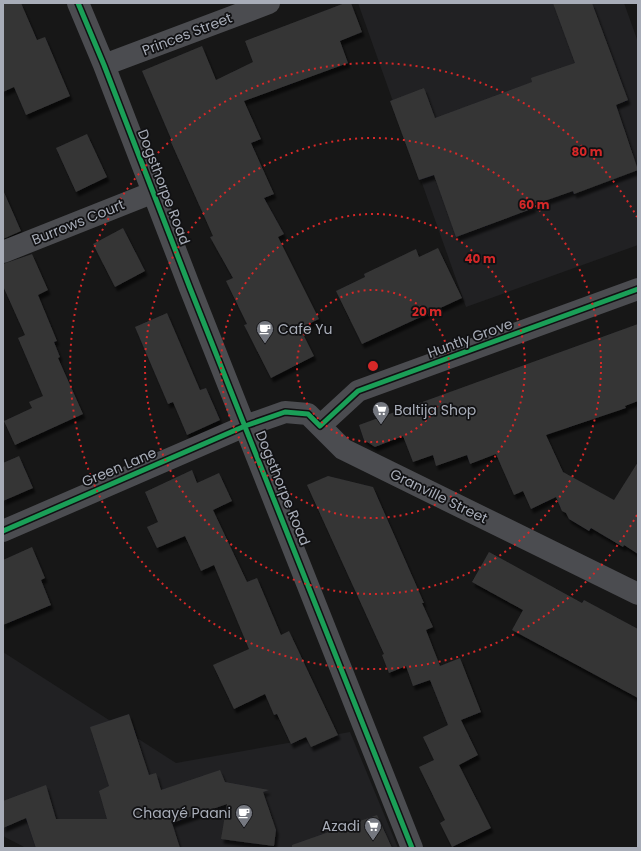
<svg xmlns="http://www.w3.org/2000/svg" width="641" height="851" font-family="Poppins,sans-serif">
<defs>
<filter id="shadow"><feDropShadow dx="2.5" dy="4.5" stdDeviation="1" flood-color="#0009"/></filter>
</defs>
<rect width="100%" height="100%" fill="#171717"/>
<path fill="#212123" d="M 358,3 L 624,3 L 638,42 L 638,245 L 466,307 Z
M 3,652 L 176,763 L 350,732 L 398,848 L 26,848 L 3,836 Z"/>
<path fill="#353536" filter="url(#shadow)" d="M 3,3 L 21,3 L 37,40 L 45,37 L 70,96 L 26,115 L 14,87 L 3,92 Z
M 345,3 L 351,3 L 362,32 L 340,41 L 348,63 L 244,101 L 261,139 L 251,143 L 274,194 L 264,198 L 284,234 L 278,237 L 319,319 L 300,328 L 314,356 L 271,378 L 244,325 L 247,324 L 226,281 L 233,278 L 210,237 L 213,236 L 171,142 L 172,141 L 142,71 L 202,46 L 216,80 L 253,62 L 245,41 Z
M 553,3 L 592,3 L 628,100 L 616,105 L 638,170 L 574,194 L 573,191 L 533,205 L 534,208 L 456,237 L 434,175 L 419,180 L 390,101 L 424,88 L 435,118 L 532,82 L 531,78 L 575,63 Z
M 87,134 L 107,177 L 76,192 L 56,148 Z
M 3,190 L 21,231 L 3,239 Z
M 123,228 L 145,271 L 115,287 L 93,244 Z
M 438,248 L 462,298 L 362,344 L 336,291 L 365,277 L 364,274 L 416,249 L 419,257 Z
M 32,254 L 48,290 L 38,295 L 57,341 L 54,342 L 60,357 L 58,358 L 83,414 L 15,445 L 4,421 L 32,408 L 29,402 L 43,396 L 18,338 L 25,335 L 3,286 L 3,264 Z
M 167,313 L 200,390 L 206,388 L 220,420 L 187,435 L 173,402 L 168,404 L 135,327 Z
M 638,324 L 638,401 L 625,406 L 626,408 L 546,435 L 563,472 L 614,500 L 638,462 L 638,554 L 624,545 L 623,547 L 591,528 L 589,531 L 569,519 L 566,513 L 562,511 L 556,497 L 531,509 L 523,491 L 514,495 L 496,454 L 470,464 L 467,455 L 436,466 L 433,455 L 413,462 L 403,436 L 375,447 L 364,440 L 359,425 Z
M 19,456 L 33,488 L 3,501 L 3,463 Z
M 192,470 L 197,483 L 219,473 L 232,501 L 213,510 L 247,582 L 257,578 L 281,635 L 289,631 L 338,735 L 311,747 L 306,737 L 291,744 L 277,714 L 274,715 L 265,694 L 234,709 L 213,665 L 249,649 L 214,565 L 201,571 L 185,536 L 157,548 L 147,527 L 158,522 L 145,492 Z
M 328,476 L 373,487 L 424,603 L 422,603 L 433,627 L 426,630 L 440,666 L 460,658 L 481,712 L 461,720 L 478,755 L 459,765 L 491,828 L 452,847 L 440,823 L 445,820 L 419,767 L 434,760 L 423,737 L 448,725 L 430,680 L 413,686 L 406,666 L 389,673 L 382,655 L 384,654 L 307,485 Z
M 32,547 L 45,578 L 41,580 L 51,605 L 3,625 L 3,560 Z
M 489,552 L 582,603 L 584,600 L 638,629 L 638,698 L 512,630 L 523,610 L 472,582 Z
M 129,714 L 149,775 L 156,773 L 161,790 L 220,770 L 225,782 L 269,790 L 263,792 L 276,830 L 274,846 L 221,839 L 227,804 L 172,823 L 180,848 L 36,848 L 26,818 L 3,828 L 3,801 L 46,785 L 56,819 L 107,819 L 99,791 L 109,786 L 90,727 Z
M 377,815 L 392,848 L 292,848 L 292,845 Z"/>
<g fill="none" stroke-linecap="round" stroke-linejoin="round">
<path stroke="#4b4c50" stroke-width="22" d="M 78,3 L 104,65 L 190,288 L 412,848
M 104,65 L 269,3
M 3,252 L 154,192
M 320,426 L 358,391 L 638,289
M 3,531 L 245,426 L 285,412 L 308,414 L 343,449 L 638,594"/>
<defs>
<path id="cycleway" d="M 78,3 L 104,65 L 190,288 L 412,848
M 3,531 L 245,426 L 285,412 L 308,414 L 320,426 L 358,391 L 638,289"/>
</defs>
<use href="#cycleway" stroke="#111113" stroke-width="8"/>
<use href="#cycleway" stroke="#1a9f57" stroke-width="5"/>
</g>
<g fill="none" stroke="#d62828" stroke-width="2" stroke-dasharray="2 4">
<circle cx="373" cy="366" r="76"/>
<circle cx="373" cy="366" r="152"/>
<circle cx="373" cy="366" r="228"/>
<path d="M637 515A303 303 0 1 1 637 217"/>
</g>
<defs>
<symbol id="cafe-pin" viewBox="-11 -11 22 30"><path d="M0 17L-7.5 6A9.5 9.5 0 1 1 7.5 6Z" fill="#757880" stroke="#111113"/><path d="M-5.5-4.5H6V0H3Q3 3.5 0 3.5H-2.5Q-5.5 3.5-5.5 0ZM3-3.2v2h1.7v-2ZM-6 4.5H4V6H-6Z" fill="#fff"/></symbol>
<symbol id="supermarket-pin" viewBox="-11 -11 22 30"><path d="M0 17L-7.5 6A9.5 9.5 0 1 1 7.5 6Z" fill="#757880" stroke="#111113"/><path d="M-6-5.5h2.5l.6 2H6L4.5 2H-2.5L-4.4-4H-6ZM-1.5 3.2a1.3 1.3 0 1 0 .1 0ZM3 3.2a1.3 1.3 0 1 0 .1 0Z" fill="#fff"/></symbol>
</defs>
<g fill-rule="evenodd">
<use href="#cafe-pin" x="255" y="319" width="20" height="27"/>
<use href="#supermarket-pin" x="371" y="400" width="20" height="27"/>
<use href="#cafe-pin" x="234" y="803" width="20" height="27"/>
<use href="#supermarket-pin" x="363" y="816" width="20" height="27"/>
</g>
<g text-anchor="middle" stroke-width="3.5" stroke-linejoin="round" paint-order="stroke">
<g font-size="14" fill="#a8adb8" stroke="#111113">
<text transform="translate(187 34) rotate(-21)" y="5">Princes Street</text>
<text transform="translate(164 187) rotate(69)" y="5">Dogsthorpe Road</text>
<text transform="translate(78 222) rotate(-22)" y="5">Burrows Court</text>
<text transform="translate(470 338) rotate(-20)" y="5">Huntly Grove</text>
<text transform="translate(119 467) rotate(-23)" y="5">Green Lane</text>
<text transform="translate(283 488) rotate(68)" y="5">Dogsthorpe Road</text>
<text transform="translate(439 496) rotate(26)" y="5">Granville Street</text>
</g>
<g font-size="14" fill="#a8adb8" stroke="#111113" text-anchor="start">
<text x="278" y="334">Cafe Yu</text>
<text x="394" y="415">Baltija Shop</text>
<text x="231" y="818" text-anchor="end">Chaayé Paani</text>
<text x="360" y="831" text-anchor="end">Azadi</text>
</g>
</g>
<circle cx="373" cy="366" r="6" fill="#d62828" stroke="#111113" stroke-width="2"/>
<g font-size="12" text-anchor="middle" font-weight="bold" fill="#d62828" stroke="#111113" stroke-width="3.5" stroke-linejoin="round" paint-order="stroke">
<text x="587" y="156">80 m</text>
<text x="534" y="209">60 m</text>
<text x="480" y="263">40 m</text>
<text x="427" y="316">20 m</text>
</g>
<rect width="641" height="851" fill="none" stroke="#a8adb8" stroke-width="8"/>
</svg>
